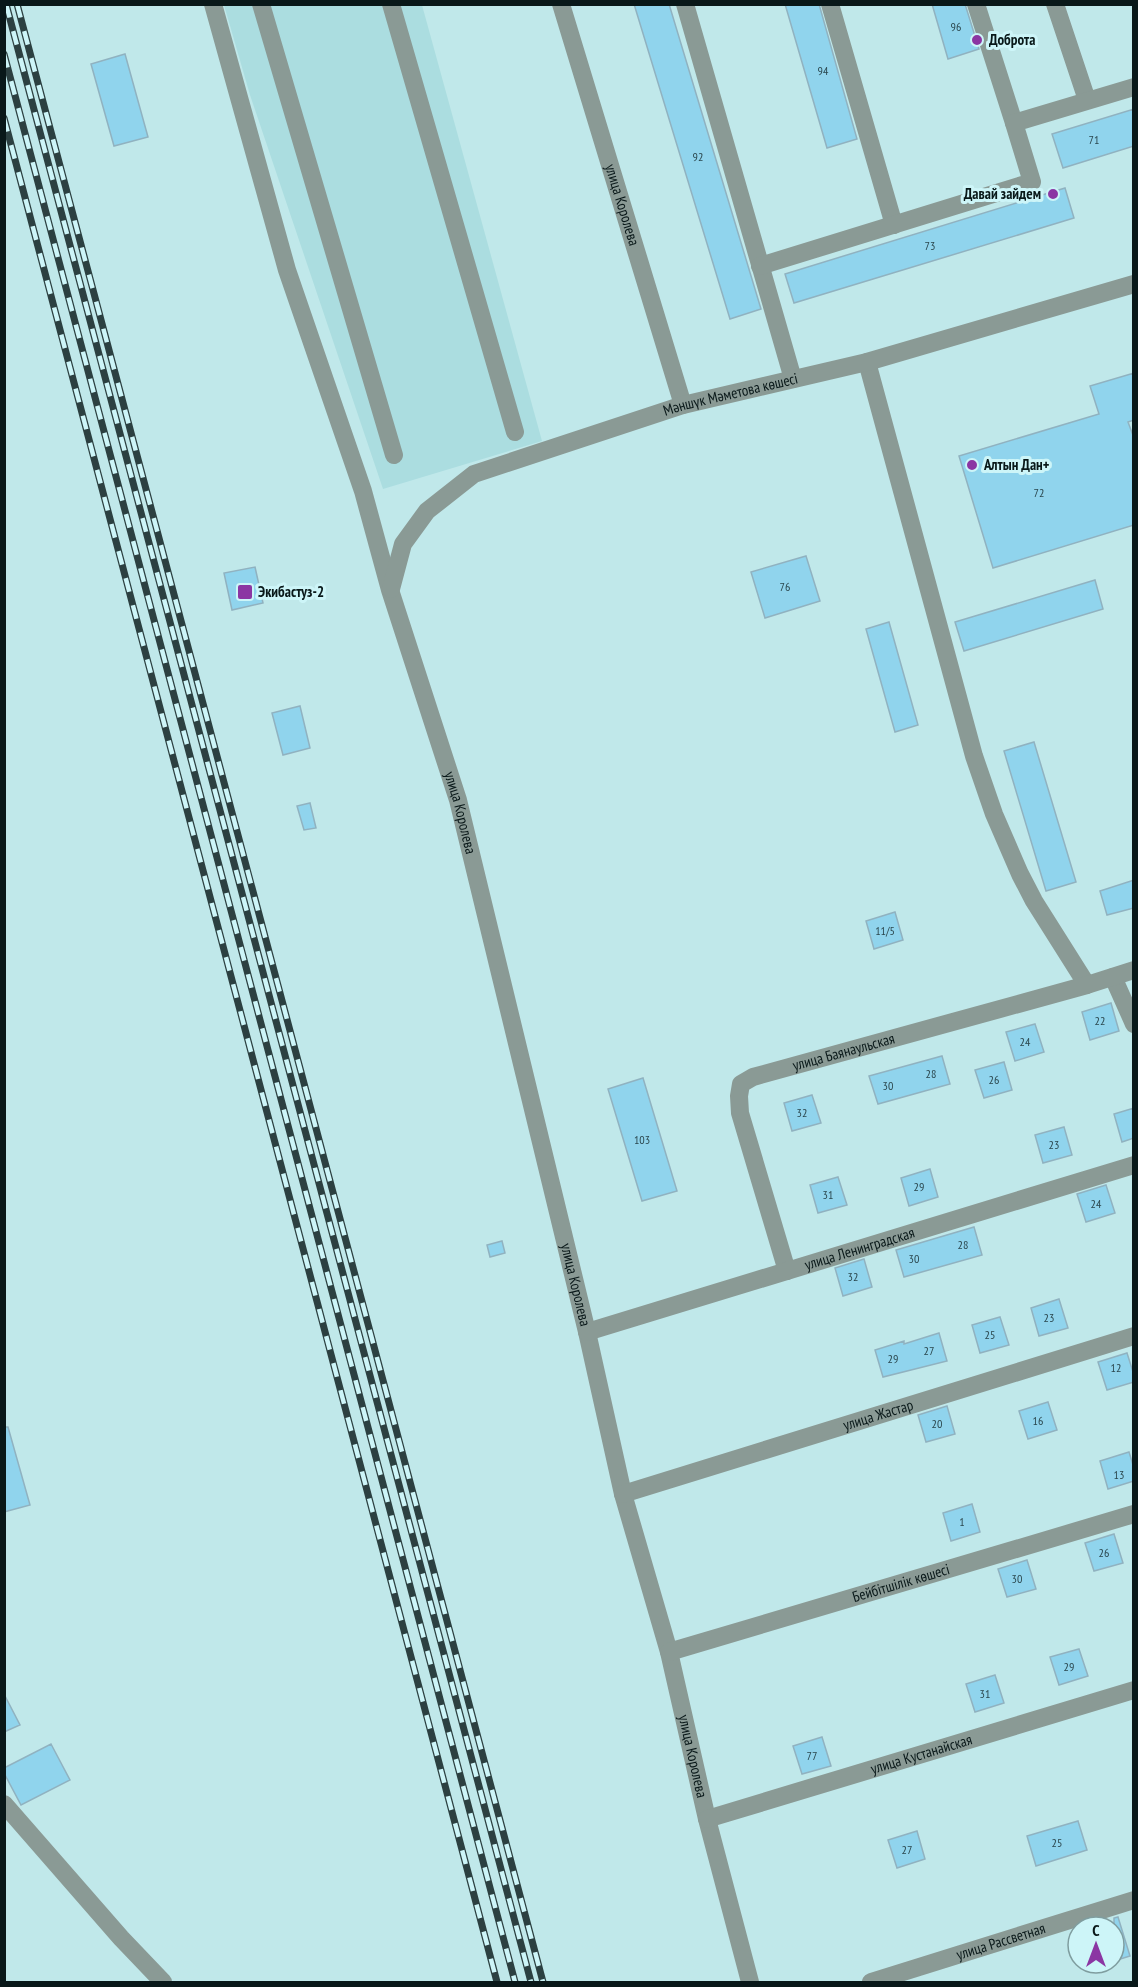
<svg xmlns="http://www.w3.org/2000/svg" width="1138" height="1987" font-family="'PT Sans Narrow',sans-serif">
<rect width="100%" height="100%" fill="#c0e8ea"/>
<path fill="#abdde0" d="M 224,5 L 422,5 L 542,441 L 383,489 L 250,95 Z"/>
<path fill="#90d4ed" stroke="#90b2c0" stroke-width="1.5" d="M 634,4 L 669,4 L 761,309 L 730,319 Z
M 785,4 L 819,4 L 857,139 L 827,148 Z
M 932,4 L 965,4 L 979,49 L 948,59 Z
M 125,54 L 148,137 L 114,146 L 91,64 Z
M 1134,109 L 1134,146 L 1063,168 L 1052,134 Z
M 1065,188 L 1074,218 L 794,303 L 785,274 Z
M 1134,373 L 1134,420 L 1128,422 L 1134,438 L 1134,525 L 993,568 L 959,456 L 1099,414 L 1090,386 Z
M 806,556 L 820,601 L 765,618 L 751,572 Z
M 255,567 L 263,603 L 232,610 L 224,573 Z
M 1095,580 L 1103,609 L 964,651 L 955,622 Z
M 889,622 L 918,725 L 895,732 L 866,629 Z
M 300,706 L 310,748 L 283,755 L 272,713 Z
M 1034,742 L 1076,882 L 1046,891 L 1004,751 Z
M 310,803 L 316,828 L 304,830 L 297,806 Z
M 1134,880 L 1134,908 L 1107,915 L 1100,891 Z
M 895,912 L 903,940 L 874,949 L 866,921 Z
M 1111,1003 L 1119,1031 L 1090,1040 L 1082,1012 Z
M 1035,1024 L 1044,1052 L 1015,1061 L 1006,1032 Z
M 942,1056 L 950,1084 L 878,1104 L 869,1076 Z
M 1004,1062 L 1012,1090 L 984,1098 L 975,1070 Z
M 643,1078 L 677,1191 L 642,1201 L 608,1089 Z
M 812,1095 L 821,1123 L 792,1131 L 784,1103 Z
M 1134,1108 L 1134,1138 L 1122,1142 L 1114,1114 Z
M 1064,1127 L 1072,1155 L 1043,1163 L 1035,1135 Z
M 930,1169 L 938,1197 L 909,1206 L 901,1178 Z
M 838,1177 L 847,1205 L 818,1213 L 810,1185 Z
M 1106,1185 L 1115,1213 L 1086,1222 L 1077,1194 Z
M 974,1227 L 982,1255 L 904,1277 L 896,1250 Z
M 502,1241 L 505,1253 L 490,1257 L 487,1245 Z
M 864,1259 L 872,1287 L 843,1296 L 835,1268 Z
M 1059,1299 L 1068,1328 L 1039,1336 L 1031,1308 Z
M 1000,1317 L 1009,1345 L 980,1353 L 972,1325 Z
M 939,1333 L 947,1361 L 883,1377 L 875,1350 L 904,1341 L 904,1344 Z
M 1127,1353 L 1134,1375 L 1134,1382 L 1107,1390 L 1098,1362 Z
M 1048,1402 L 1057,1430 L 1028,1439 L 1019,1411 Z
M 947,1406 L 955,1434 L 926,1442 L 918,1415 Z
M 4,1427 L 8,1427 L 30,1505 L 4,1512 Z
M 1129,1452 L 1134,1468 L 1134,1481 L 1108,1489 L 1100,1461 Z
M 972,1504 L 980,1532 L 951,1541 L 943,1513 Z
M 1114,1534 L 1123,1563 L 1094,1571 L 1085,1543 Z
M 1027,1560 L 1036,1589 L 1007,1597 L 998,1569 Z
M 1079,1649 L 1088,1676 L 1059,1685 L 1050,1657 Z
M 995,1675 L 1004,1703 L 975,1712 L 966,1684 Z
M 4,1694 L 20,1725 L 4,1732 Z
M 822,1737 L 831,1766 L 802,1774 L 793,1746 Z
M 51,1744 L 70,1780 L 21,1805 L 4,1773 L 4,1768 Z
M 1078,1821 L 1087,1850 L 1036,1866 L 1027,1836 Z
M 917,1831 L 925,1859 L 897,1868 L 888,1840 Z
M 1118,1917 L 1130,1956 L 1114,1961 L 1114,1918 Z"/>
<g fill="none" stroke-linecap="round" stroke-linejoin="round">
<g stroke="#8a9a95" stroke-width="18">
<path id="s1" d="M 213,4 L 287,270 L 363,491 L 390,590 L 458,800 L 587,1332 L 623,1494 L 669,1652 L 707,1819 L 750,1982"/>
<path d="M 261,4 L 394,455"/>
<path d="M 391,4 L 515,432"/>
<path id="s2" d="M 561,4 L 683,405"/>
<path d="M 685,4 L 793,379"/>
<path d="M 830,4 L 894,225"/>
<path d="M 976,4 L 1014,123"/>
<path d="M 1055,4 L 1087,100"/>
<path d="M 760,266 L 1032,182 L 1014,123 L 1134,87"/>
<path d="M 867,362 L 974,756 L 994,814 L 1020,874 L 1034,901 L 1087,985"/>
<path id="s3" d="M 391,589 L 403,544 L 427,511 L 474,474 L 683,405 L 867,362 L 1134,284"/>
<path d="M 1113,977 L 1134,1024"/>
<path id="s4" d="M 787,1271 L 740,1113 L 739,1096 L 741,1084 L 753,1077 L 1087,985 L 1134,970"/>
<path id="s5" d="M 587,1332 L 1134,1165"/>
<path id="s6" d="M 623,1494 L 1134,1336"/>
<path id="s7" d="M 669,1652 L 1134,1514"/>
<path d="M 4,1804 L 121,1938 L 163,1982"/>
<path id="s8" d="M 707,1819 L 1134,1690"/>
<path id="s9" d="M 871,1982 L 1134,1900"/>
</g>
<defs>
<path id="rail" d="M 6,4 L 531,1982
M 17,4 L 543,1982
M 4,54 L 515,1982
M 4,118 L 497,1982"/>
</defs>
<use href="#rail" stroke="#2c4041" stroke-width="7"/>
<use href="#rail" stroke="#cdf5f8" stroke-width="4.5" stroke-dasharray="14" stroke-linecap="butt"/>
</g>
<g fill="#8b36a3" stroke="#cdf5f8" stroke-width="2">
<circle cx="977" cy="40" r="6"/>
<circle cx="1053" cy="194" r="6"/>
<circle cx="972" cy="465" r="6"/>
<rect x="237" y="584" width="16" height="16" rx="3"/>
</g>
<g text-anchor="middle" stroke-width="6" stroke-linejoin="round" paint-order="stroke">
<g font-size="12" fill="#2b474e">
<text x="956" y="31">96</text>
<text x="823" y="75">94</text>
<text x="1094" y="144">71</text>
<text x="698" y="161">92</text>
<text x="930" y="250">73</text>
<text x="1039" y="497">72</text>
<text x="785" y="591">76</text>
<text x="885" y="935">11/5</text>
<text x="1100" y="1025">22</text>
<text x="1025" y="1046">24</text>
<text x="931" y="1078">28</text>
<text x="994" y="1084">26</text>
<text x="888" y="1090">30</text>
<text x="802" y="1117">32</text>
<text x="642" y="1144">103</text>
<text x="1054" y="1149">23</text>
<text x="919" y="1191">29</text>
<text x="828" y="1199">31</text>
<text x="1096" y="1208">24</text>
<text x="963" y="1249">28</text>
<text x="914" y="1263">30</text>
<text x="853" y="1281">32</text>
<text x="1049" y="1322">23</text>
<text x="990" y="1339">25</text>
<text x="929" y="1355">27</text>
<text x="893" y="1363">29</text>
<text x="1116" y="1372">12</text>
<text x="1038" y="1425">16</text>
<text x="937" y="1428">20</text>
<text x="1119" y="1479">13</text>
<text x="962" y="1526">1</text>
<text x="1104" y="1557">26</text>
<text x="1017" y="1583">30</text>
<text x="1069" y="1671">29</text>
<text x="985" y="1698">31</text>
<text x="812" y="1760">77</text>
<text x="1057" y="1847">25</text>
<text x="907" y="1854">27</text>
</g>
<g font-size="15" font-weight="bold" fill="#091819" stroke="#cdf5f8" text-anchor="start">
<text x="989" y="45">Доброта</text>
<text x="1041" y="199" text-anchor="end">Давай зайдем</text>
<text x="984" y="470">Алтын Дан+</text>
<text x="258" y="597">Экибастуз-2</text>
</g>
<g font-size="15" fill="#091819" stroke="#cdf5f8">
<text dy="5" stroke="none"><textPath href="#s2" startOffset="210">улица Королева</textPath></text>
<text dy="5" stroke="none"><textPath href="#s3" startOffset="416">Мәншүк Мәметова көшесі</textPath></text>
<text dy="5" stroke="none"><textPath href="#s1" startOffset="846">улица Королева</textPath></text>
<text dy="5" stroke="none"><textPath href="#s4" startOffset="302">улица Баянаульская</textPath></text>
<text dy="5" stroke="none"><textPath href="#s5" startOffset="285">улица Ленинградская</textPath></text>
<text dy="5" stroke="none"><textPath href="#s1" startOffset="1332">улица Королева</textPath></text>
<text dy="5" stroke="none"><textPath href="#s6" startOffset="267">улица Жастар</textPath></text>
<text dy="5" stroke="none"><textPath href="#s7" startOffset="242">Бейбітшілік көшесі</textPath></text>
<text dy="5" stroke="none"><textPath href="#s8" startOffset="224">улица Кустанайская</textPath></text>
<text dy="5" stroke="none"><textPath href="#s1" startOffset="1818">улица Королева</textPath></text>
<text dy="5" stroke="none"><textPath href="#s9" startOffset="136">улица Рассветная</textPath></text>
</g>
</g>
<rect width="1138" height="1987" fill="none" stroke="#091819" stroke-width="12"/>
<g transform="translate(1096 1945)"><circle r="28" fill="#cdf5f8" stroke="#7f9d9f" stroke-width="1.5"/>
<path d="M0-4.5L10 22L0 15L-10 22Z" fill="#8b36a3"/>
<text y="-9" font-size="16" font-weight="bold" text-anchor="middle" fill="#091819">С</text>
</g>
</svg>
